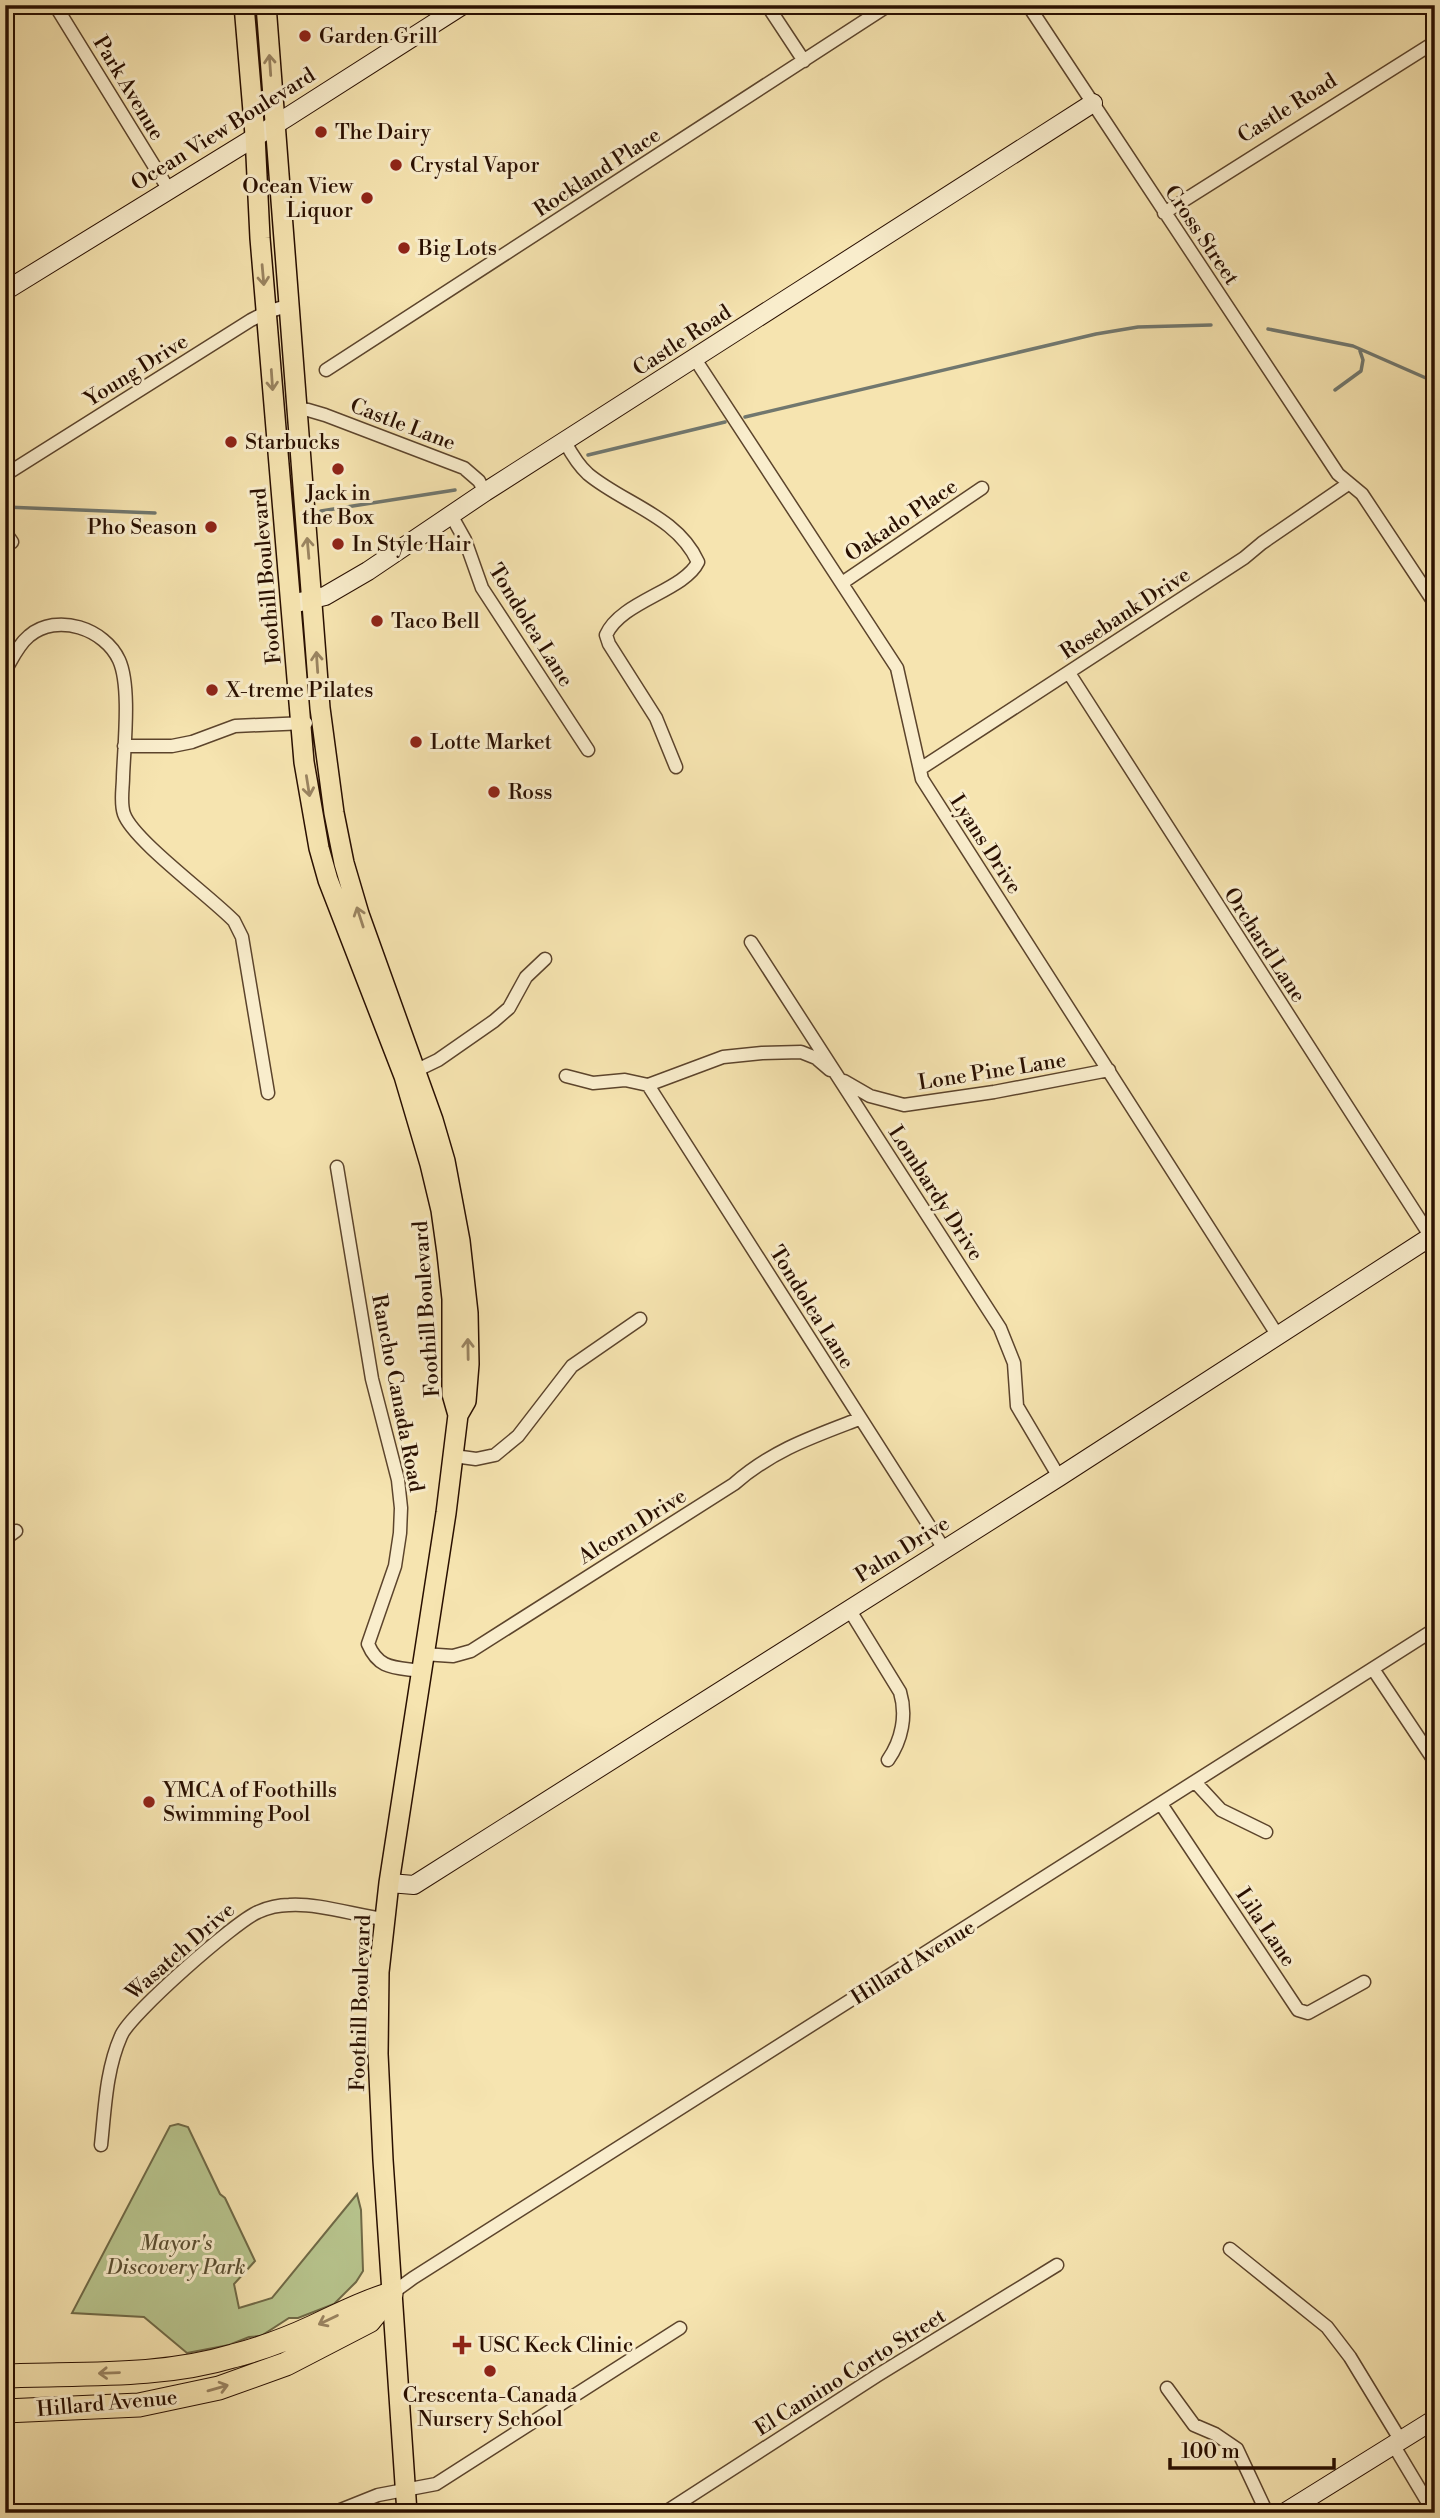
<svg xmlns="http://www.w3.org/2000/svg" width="1440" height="2518" font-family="'Libre Bodoni',serif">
<rect width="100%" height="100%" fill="#f6e4b0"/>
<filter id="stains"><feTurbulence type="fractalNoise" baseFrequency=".00286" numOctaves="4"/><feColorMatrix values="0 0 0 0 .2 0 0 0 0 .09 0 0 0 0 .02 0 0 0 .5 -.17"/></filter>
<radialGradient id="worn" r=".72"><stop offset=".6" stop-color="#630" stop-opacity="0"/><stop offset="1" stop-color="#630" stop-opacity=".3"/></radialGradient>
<path fill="#b8c58e" stroke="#706a47" stroke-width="2" d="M 178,2124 L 188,2127 L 220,2194 L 225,2198 L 255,2261 L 234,2284 L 239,2308 L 272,2298 L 357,2194 L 361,2210 L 363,2271 L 356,2282 L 334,2304 L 298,2318 L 289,2318 L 261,2336 L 249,2337 L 229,2345 L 187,2353 L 144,2317 L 72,2313 L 170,2126 Z"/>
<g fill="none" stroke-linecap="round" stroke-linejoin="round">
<path stroke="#71776e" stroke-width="3.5" d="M 1268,329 L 1353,346 L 1435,382
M 1335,390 L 1361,371 L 1363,360 L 1360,351
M 745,417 L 1096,334 L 1138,327 L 1211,325
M 588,455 L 725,422
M 5,507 L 155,513
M 321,511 L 455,490"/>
<defs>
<path id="street" d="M 55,5 L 169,190
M 767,5 L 804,61
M 1028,5 L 1338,474 L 1362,494 L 1435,604
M 1164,213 L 1435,42
M 695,359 L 897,668 L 922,779 L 1278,1336
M 326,370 L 889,5
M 298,409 L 308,410 L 325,415 L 464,468 L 479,481 L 485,492
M 565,442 C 571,453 578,465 588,474 C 624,504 677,516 698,562 C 684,591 621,601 606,635 L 609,644 L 656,718 L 676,767
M 5,475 L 251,320 L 267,312 L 290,305
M 451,515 L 465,540 L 482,588 L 588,750
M 5,532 L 12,542
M 842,583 L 982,488
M 5,671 C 12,659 18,645 29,636 C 57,612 105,629 119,660 C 131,686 124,747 123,777 C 123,788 120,803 124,814 C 133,840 211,897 234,921 L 242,937 L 268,1093
M 1069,673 L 1431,1237
M 124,746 L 172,746 L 192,742 L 235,726 L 306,723
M 920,769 L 1244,558 L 1262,543 L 1348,484
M 751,942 L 1000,1328 L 1014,1363 L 1017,1406 L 1059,1477
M 411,1073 L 438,1060 L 494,1021 L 509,1008 L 526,977 L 545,959
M 566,1076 L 593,1083 L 625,1080 L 648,1085 L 723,1057 L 762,1053 L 801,1052 L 816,1058 L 830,1070
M 844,1081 L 870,1096 L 904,1105 L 994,1092 L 1109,1070
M 648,1085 L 944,1549
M 337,1167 L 372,1379 L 398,1480 L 401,1508 L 400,1533 L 395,1566 L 368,1644 C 379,1670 395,1667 421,1671
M 454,1456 L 476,1459 L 495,1455 L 518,1436 L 572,1366 L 640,1319
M 5,1539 L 16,1531
M 849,1609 L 900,1692 C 907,1715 902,1740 888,1760
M 423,1654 L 453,1656 L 471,1651 L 734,1484 C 773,1450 812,1437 859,1419
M 1373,1669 L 1435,1762
M 1196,1783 L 1221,1810 L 1266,1832
M 1161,1804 L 1298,2010 L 1308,2013 L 1364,1982
M 101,2145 C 105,2108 106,2070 121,2036 C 129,2015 236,1921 258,1912 C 267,1908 280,1905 289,1905 C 317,1903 355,1915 384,1919
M 1230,2249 L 1327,2327 L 1350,2357 L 1401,2441
M 391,2294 L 413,2278 L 1435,1629
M 1167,2388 L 1194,2425 L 1215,2434 L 1237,2449 L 1267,2513
M 1394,2446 L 1434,2513
M 333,2513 L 378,2495 L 436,2484 L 680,2328
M 664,2513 L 878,2375 L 1057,2265"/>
<path id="secondary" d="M 5,291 L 286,118 L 463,5
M 292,604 L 325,596 L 368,571 L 485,492 L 1093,103
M 389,1883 L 414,1885 L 1059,1477 L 1435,1234
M 1284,2513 L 1435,2419"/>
<path id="primary" d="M 244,5 L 255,135 L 260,238 L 304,762 L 319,848 L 328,880 L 404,1076 L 430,1164 L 441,1210 L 447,1253 L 452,1299 L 452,1394 L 458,1415
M 266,5 L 320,708 L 334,813 L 344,863 L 359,914 L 433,1120 L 445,1161 L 460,1241 L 468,1313 L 469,1364 L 466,1401 L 458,1415 L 446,1513 L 389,1883 L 379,1972 L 378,2054 L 383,2160 L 407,2513"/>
<path id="highway" d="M 5,2376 C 81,2373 160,2378 233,2356 C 260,2349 287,2339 313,2327 C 339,2315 363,2302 391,2294
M 5,2411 L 139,2405 L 219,2388 L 286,2364 L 369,2321 L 391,2294"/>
</defs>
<use href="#street" stroke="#5c442c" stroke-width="15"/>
<use href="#secondary" stroke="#290f00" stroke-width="20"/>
<use href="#primary" stroke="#290f00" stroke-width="22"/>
<use href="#highway" stroke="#290f00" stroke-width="25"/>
<use href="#street" stroke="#f9edcc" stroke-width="12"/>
<use href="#secondary" stroke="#f9edcc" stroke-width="18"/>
<use href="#primary" stroke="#f6e4b0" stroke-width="19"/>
<use href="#highway" stroke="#f6e4b0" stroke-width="23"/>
</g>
<defs><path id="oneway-shaft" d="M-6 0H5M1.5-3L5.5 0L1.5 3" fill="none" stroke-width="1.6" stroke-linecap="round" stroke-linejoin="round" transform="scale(1.75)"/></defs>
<g stroke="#9a8461">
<use href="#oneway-shaft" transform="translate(270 65) rotate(-94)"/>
<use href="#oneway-shaft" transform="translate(263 275) rotate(85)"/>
<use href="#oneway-shaft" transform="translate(272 380) rotate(86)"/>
<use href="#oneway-shaft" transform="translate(308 548) rotate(-95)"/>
<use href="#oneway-shaft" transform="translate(317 662) rotate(-94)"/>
<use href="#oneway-shaft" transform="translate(308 786) rotate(81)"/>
<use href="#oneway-shaft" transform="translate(360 917) rotate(-108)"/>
<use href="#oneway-shaft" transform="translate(468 1349) rotate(-91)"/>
<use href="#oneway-shaft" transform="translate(328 2320) rotate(154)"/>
<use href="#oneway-shaft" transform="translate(109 2373) rotate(178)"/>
<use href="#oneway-shaft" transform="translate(218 2388) rotate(-16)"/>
</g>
<g fill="#8f2418" stroke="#f9edcc" stroke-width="2.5">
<circle cx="305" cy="36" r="7"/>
<circle cx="321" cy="132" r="7"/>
<circle cx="396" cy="165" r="7"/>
<circle cx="367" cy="198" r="7"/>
<circle cx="404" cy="248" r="7"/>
<circle cx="231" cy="442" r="7"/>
<circle cx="338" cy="469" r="7"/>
<circle cx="211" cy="527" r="7"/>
<circle cx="338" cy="544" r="7"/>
<circle cx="377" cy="621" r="7"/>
<circle cx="212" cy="690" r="7"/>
<circle cx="416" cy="742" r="7"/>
<circle cx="494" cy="792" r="7"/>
<circle cx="149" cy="1802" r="7"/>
<path d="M458.5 2334.5h7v7h7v7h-7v7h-7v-7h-7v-7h7z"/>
<circle cx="490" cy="2371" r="7"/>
</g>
<g text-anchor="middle" stroke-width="6" stroke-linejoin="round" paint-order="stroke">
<g font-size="21" fill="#290f00" stroke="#f9edcc" text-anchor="start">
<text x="319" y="43">Garden Grill</text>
<text x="335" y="139">The Dairy</text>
<text x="410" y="172">Crystal Vapor</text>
<text x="353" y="193" text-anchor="end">Ocean View<tspan x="353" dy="24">Liquor</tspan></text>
<text x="418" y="255">Big Lots</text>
<text x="245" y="449">Starbucks</text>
<text x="338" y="500" text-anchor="middle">Jack in<tspan x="338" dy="24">the Box</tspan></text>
<text x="197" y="534" text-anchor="end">Pho Season</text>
<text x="352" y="551">In Style Hair</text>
<text x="391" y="628">Taco Bell</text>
<text x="226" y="697">X-treme Pilates</text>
<text x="430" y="749">Lotte Market</text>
<text x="508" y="799">Ross</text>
<text x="163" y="1797">YMCA of Foothills<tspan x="163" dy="24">Swimming Pool</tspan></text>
<text x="478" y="2352">USC Keck Clinic</text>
<text x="490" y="2402" text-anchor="middle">Crescenta-Canada<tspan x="490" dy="24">Nursery School</tspan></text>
</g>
<g font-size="21" fill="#290f00" stroke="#f9edcc">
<text transform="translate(129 88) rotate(59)" y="7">Park Avenue</text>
<text transform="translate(1287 108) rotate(-32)" y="7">Castle Road</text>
<text transform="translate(223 129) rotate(-32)" y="7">Ocean View Boulevard</text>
<text transform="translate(597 172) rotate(-33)" y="7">Rockland Place</text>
<text transform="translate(1202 235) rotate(56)" y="7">Cross Street</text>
<text transform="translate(682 340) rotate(-33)" y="7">Castle Road</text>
<text transform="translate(136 370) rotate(-32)" y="7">Young Drive</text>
<text transform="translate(403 424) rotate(21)" y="7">Castle Lane</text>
<text transform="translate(901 520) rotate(-34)" y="7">Oakado Place</text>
<text transform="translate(266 576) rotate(-95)" y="7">Foothill Boulevard</text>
<text transform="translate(1125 613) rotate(-33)" y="7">Rosebank Drive</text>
<text transform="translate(531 625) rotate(58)" y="7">Tondolea Lane</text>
<text transform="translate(986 844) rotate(57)" y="7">Lyans Drive</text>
<text transform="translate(1265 945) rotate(57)" y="7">Orchard Lane</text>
<text transform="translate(992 1071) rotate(-9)" y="7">Lone Pine Lane</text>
<text transform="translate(936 1193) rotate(57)" y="7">Lombardy Drive</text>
<text transform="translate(812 1307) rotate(58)" y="7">Tondolea Lane</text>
<text transform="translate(426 1309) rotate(-94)" y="7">Foothill Boulevard</text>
<text transform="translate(398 1393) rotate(79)" y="7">Rancho Canada Road</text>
<text transform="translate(632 1526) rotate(-32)" y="7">Alcorn Drive</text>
<text transform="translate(902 1549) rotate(-32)" y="7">Palm Drive</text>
<text transform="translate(1266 1927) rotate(56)" y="7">Lila Lane</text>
<text transform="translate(180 1951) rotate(-41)" y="7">Wasatch Drive</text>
<text transform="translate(913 1962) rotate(-32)" y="7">Hillard Avenue</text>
<text transform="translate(360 2003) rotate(-88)" y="7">Foothill Boulevard</text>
<text transform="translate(850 2372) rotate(-32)" y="7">El Camino Corto Street</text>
<text transform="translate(107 2403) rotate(-5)" y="7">Hillard Avenue</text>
</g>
<g font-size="21" font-style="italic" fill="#5b4f32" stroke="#f9edcc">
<text x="176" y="2250">Mayor's<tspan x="176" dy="24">Discovery Park</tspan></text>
</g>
</g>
<rect width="1440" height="2518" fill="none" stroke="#f6e4b0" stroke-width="28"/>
<rect x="7" y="7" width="1426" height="2504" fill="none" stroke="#290f00" stroke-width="3.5"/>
<rect x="14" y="14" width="1412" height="2490" fill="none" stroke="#290f00" stroke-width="2"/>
<path d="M1170 2458v10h164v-10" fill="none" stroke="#290f00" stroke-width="3.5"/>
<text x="1181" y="2458" font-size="21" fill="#290f00" stroke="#f9edcc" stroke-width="5" paint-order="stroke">100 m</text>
<rect width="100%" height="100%" filter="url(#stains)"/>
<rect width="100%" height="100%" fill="url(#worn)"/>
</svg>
